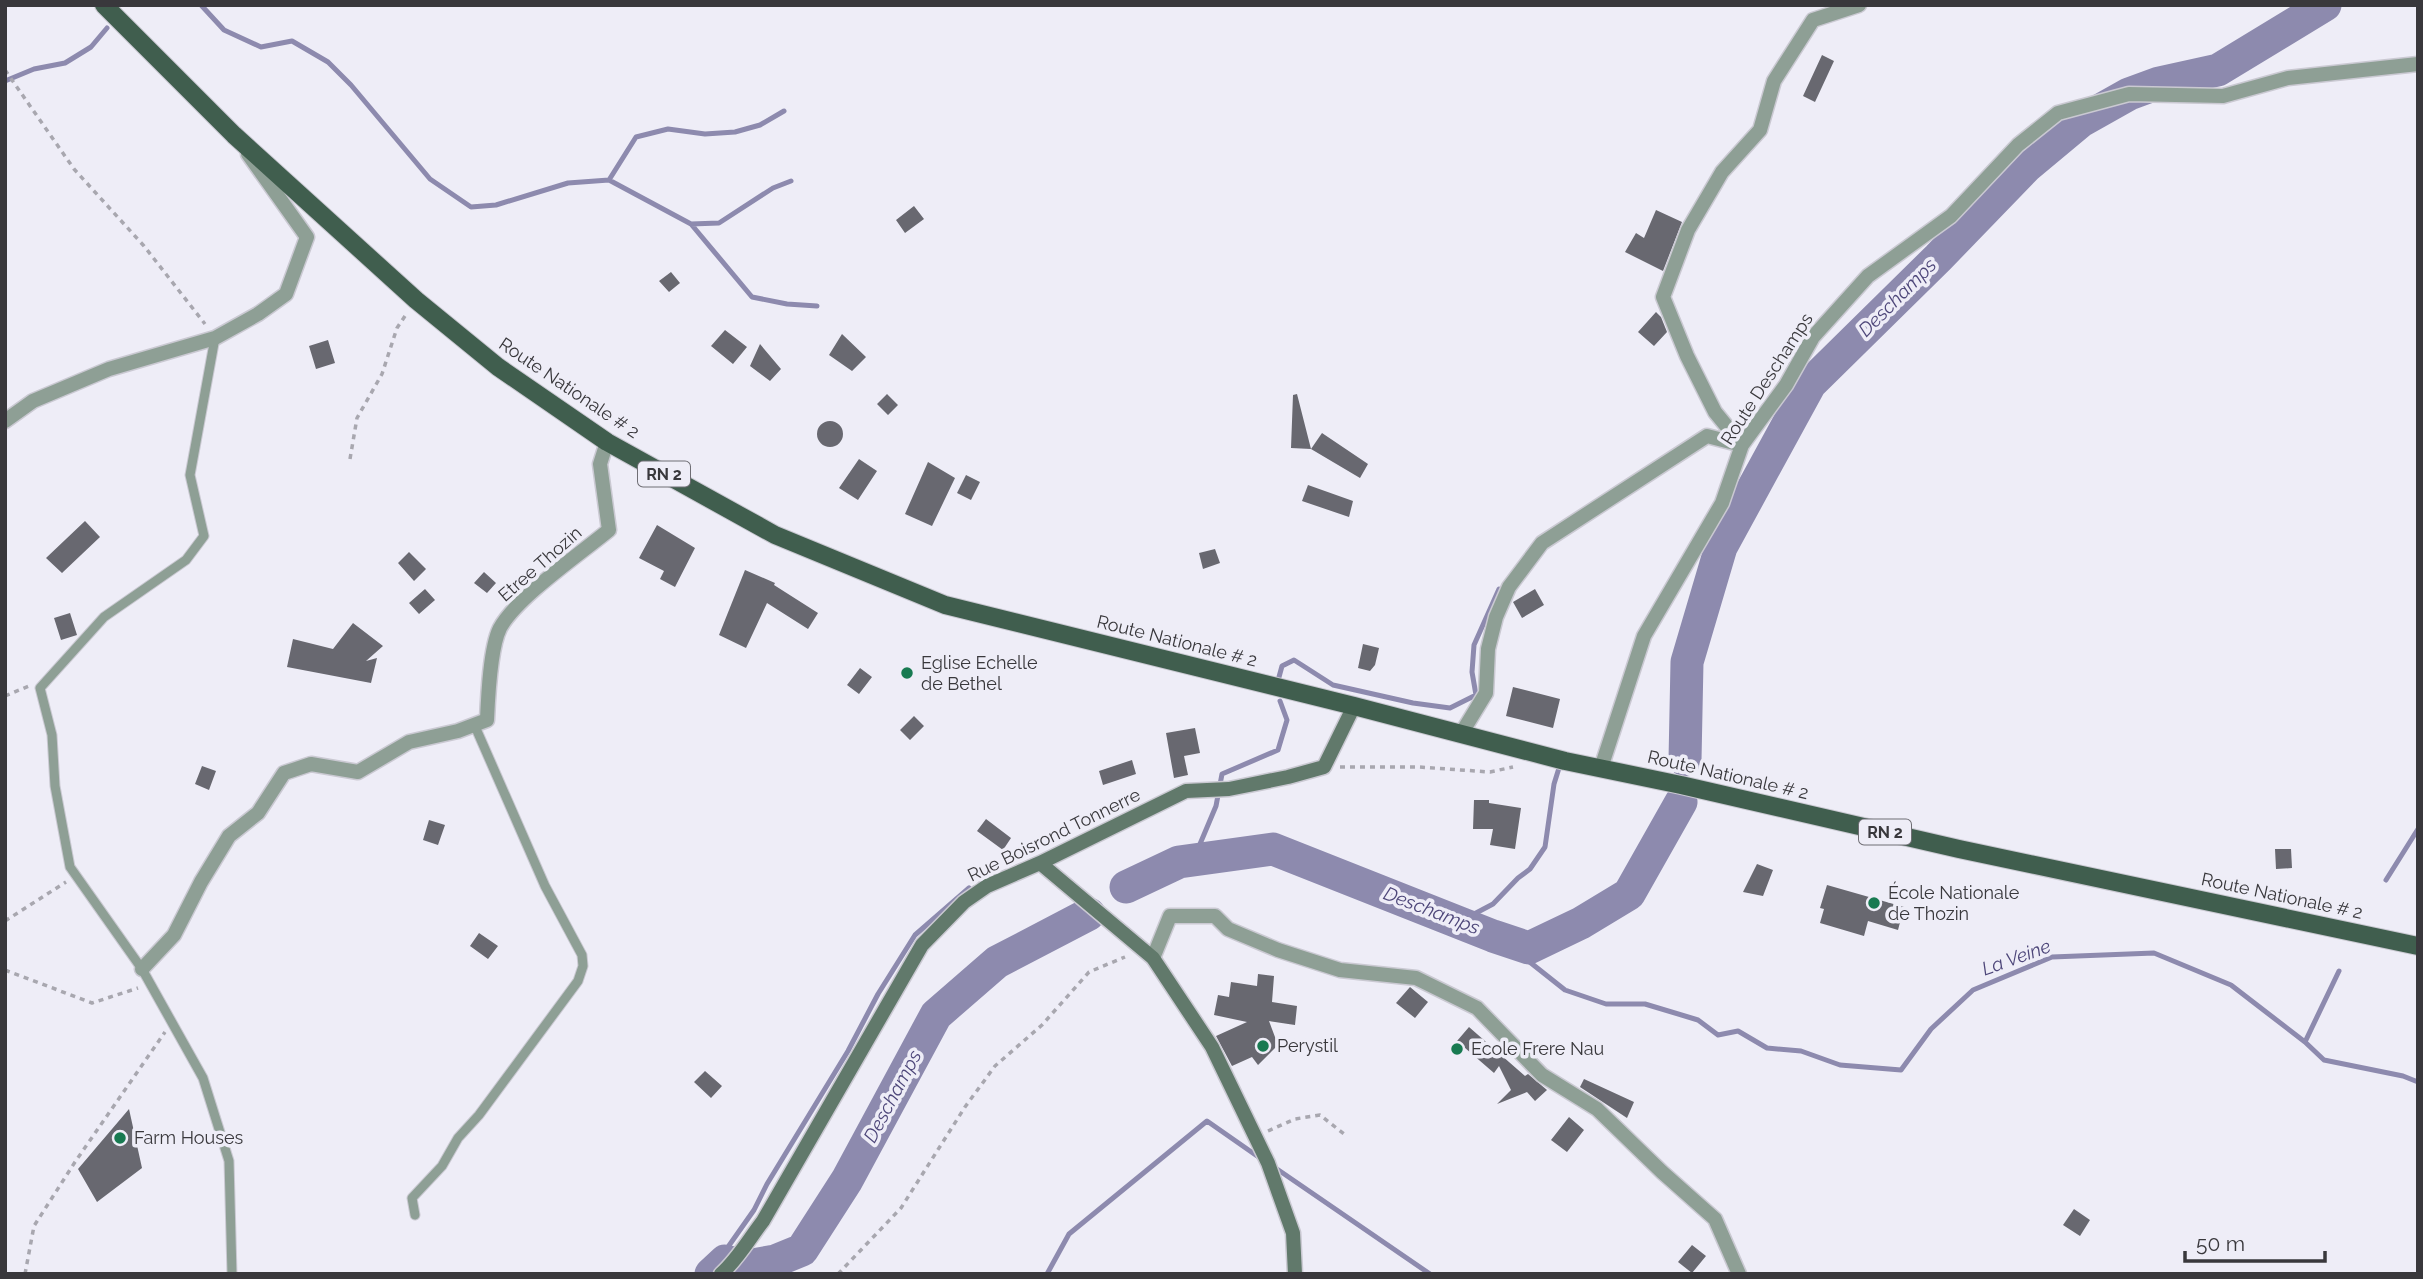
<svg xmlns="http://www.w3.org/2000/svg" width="2423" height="1279" font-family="Raleway,sans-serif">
<rect width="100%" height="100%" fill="#eeedf7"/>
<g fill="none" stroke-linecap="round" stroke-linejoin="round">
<path stroke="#8d8aae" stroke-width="5" d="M 201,5 L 224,30 L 261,47 L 292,41 L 328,62 L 351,85 L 430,179 L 471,207 L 496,205 L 568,183 L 609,180 L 691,224 L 719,223 L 773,188 L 791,181
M 5,81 L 34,69 L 65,63 L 91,47 L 107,28
M 609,180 L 636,137 L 668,129 L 705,134 L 735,132 L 760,125 L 784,111
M 691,224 L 752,297 L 787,304 L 817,306
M 1279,677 L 1282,666 L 1294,660 L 1333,685 L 1413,703 L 1450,708 L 1476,695 L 1472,672 L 1474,645 L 1499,589
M 1198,859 L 1200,844 L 1216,806 L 1222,774 L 1278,750 L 1287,720 L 1280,701
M 2386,880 L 2418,829
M 1459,922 L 1493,904 L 1518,878 L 1530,869 L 1545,847 L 1554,784 L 1559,768
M 1493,936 L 1517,952 L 1565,990 L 1606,1004 L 1645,1004 L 1698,1020 L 1718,1035 L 1738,1031 L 1767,1048 L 1801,1051 L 1840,1065 L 1901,1070 L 1931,1029 L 1973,990 L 2052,957 L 2154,953 L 2231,985 L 2305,1042 L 2324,1060 L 2403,1076 L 2418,1082
M 2305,1042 L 2339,971
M 1274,1167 L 1430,1274
M 709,1274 L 754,1210 L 767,1184 L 848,1051 L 878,994 L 915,935 L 969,888
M 1047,1274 L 1069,1234 L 1207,1121 L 1260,1158"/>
<path stroke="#8d8aae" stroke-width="33" d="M 1685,760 L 1687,662 L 1721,547 L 1810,384 L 1938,258 L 2027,166 L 2081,121 L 2129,94 L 2159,83 L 2218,70 L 2325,5
M 1126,887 L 1179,862 L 1273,849 L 1493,936 L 1529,948 L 1581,923 L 1629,894 L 1681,802
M 711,1274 L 725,1261 L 747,1266 L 775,1261 L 802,1250 L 847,1180 L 936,1015 L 997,962 L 1089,914"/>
</g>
<path fill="#686870" d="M 1822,55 L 1834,61 L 1815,102 L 1803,96 Z
M 914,206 L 924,219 L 905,233 L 896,220 Z
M 1656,210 L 1682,222 L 1663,271 L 1625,252 L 1636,233 L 1644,238 Z
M 671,272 L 680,283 L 669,292 L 659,281 Z
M 1656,312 L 1661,317 L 1667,332 L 1654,346 L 1638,332 Z
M 725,330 L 747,347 L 733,364 L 711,346 Z
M 842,334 L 866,357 L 852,371 L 829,355 Z
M 328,340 L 335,363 L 316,369 L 309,346 Z
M 760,344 L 781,369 L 770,381 L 750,366 Z
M 887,394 L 898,405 L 888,415 L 877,404 Z
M 1297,394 L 1311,449 L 1291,448 L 1293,395 Z
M817 434a13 13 0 1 1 26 0a13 13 0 1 1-26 0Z
M 1322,433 L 1368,464 L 1360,478 L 1311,449 Z
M 859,459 L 877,471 L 858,500 L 839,488 Z
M 928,462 L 955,478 L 932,526 L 905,514 Z
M 966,475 L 980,482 L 971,500 L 957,493 Z
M 1308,485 L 1353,501 L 1349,517 L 1302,501 Z
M 85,521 L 100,537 L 62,573 L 46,558 Z
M 657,525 L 695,548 L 675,587 L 660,579 L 664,571 L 639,558 Z
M 1215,549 L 1220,563 L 1203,569 L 1199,553 Z
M 409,552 L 426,569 L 414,581 L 398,563 Z
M 745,570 L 775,583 L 774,585 L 818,613 L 808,629 L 767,603 L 746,648 L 719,635 Z
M 484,572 L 496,583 L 487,593 L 474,583 Z
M 425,589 L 435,600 L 419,614 L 409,603 Z
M 1535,589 L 1544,605 L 1522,618 L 1513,602 Z
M 70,613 L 77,635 L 61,640 L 54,618 Z
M 353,623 L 383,646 L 366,661 L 377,658 L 371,683 L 287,667 L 293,639 L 333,649 Z
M 1363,644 L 1379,648 L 1375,665 L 1370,671 L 1358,668 Z
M 860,668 L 872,677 L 859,694 L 847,685 Z
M 1513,687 L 1560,699 L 1553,728 L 1506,716 Z
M 914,716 L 924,726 L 910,740 L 900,730 Z
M 1195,728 L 1200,753 L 1184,756 L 1188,775 L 1174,778 L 1166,733 Z
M 1132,760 L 1136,774 L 1103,785 L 1099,771 Z
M 202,766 L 216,771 L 209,790 L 195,784 Z
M 1474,800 L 1489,800 L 1489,803 L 1521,808 L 1515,849 L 1490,845 L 1493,829 L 1473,829 Z
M 986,819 L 1011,838 L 1003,850 L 977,831 Z
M 429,820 L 445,825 L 438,845 L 423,840 Z
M 2275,849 L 2291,849 L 2292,868 L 2276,869 Z
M 1757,864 L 1773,870 L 1763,896 L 1743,892 Z
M 1827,885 L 1904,907 L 1898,930 L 1868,921 L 1864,936 L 1820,923 L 1824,909 L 1820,908 Z
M 479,933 L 498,946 L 488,959 L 470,946 Z
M 1258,974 L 1274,976 L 1272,1002 L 1297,1006 L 1295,1025 L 1269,1021 L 1278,1045 L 1258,1065 L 1252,1057 L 1232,1066 L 1216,1036 L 1247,1022 L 1214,1015 L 1218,995 L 1229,997 L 1231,982 L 1257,986 Z
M 1410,987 L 1428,1002 L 1415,1018 L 1396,1003 Z
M 1469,1027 L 1525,1076 L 1528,1074 L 1547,1090 L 1535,1101 L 1527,1092 L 1497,1104 L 1511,1090 L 1499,1066 L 1494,1073 L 1457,1041 Z
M 705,1071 L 722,1086 L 711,1098 L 694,1082 Z
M 1584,1079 L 1634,1102 L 1627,1118 L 1580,1087 Z
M 129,1109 L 142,1168 L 97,1202 L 78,1169 Z
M 1569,1117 L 1584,1130 L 1567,1152 L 1551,1140 Z
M 2074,1209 L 2090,1220 L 2080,1236 L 2063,1225 Z
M 1692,1245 L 1706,1256 L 1692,1273 L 1678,1262 Z"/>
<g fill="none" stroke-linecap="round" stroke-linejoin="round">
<defs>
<path id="lane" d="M 215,338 L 190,475 L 204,536 L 186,560 L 104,617 L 40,688 L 52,735 L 55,786 L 70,867 L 142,969 L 203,1078 L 229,1161 L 232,1274
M 415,1215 L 412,1198 L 442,1166 L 458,1138 L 479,1115 L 578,981 L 583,966 L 582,955 L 545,886 L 474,724"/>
<path id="street" d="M 5,421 L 33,401 L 109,369 L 215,338 L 258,314 L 286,294 L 307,237 L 248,154
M 1461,734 L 1486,693 L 1488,649 L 1496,617 L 1509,587 L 1542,543 L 1707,436 L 1742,445 L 1715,412 L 1687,356 L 1663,297 L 1688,230 L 1722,172 L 1760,130 L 1774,81 L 1813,20 L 1859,5
M 1601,768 L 1644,636 L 1722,503 L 1742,445 L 1786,385 L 1813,337 L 1868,276 L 1951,216 L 2018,145 L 2058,113 L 2129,94 L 2223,96 L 2288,78 L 2418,64
M 1153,958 L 1170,916 L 1215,916 L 1228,929 L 1278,950 L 1340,970 L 1416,978 L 1477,1008 L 1542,1075 L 1597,1109 L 1662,1172 L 1715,1219 L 1739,1274
M 142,969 L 174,935 L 201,882 L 229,836 L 258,813 L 284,773 L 311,764 L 358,772 L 409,742 L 458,731 L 487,720 C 488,697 490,648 500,628 C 517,597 580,554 609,530 L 600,464 L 607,442"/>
<path id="secondary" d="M 1040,863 L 1153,958 L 1212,1047 L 1268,1163 L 1293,1233 L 1295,1274
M 721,1274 C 738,1259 749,1239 763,1221 L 922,945 L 964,902 L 987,886 L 1040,863 L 1186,791 L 1229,789 L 1288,777 L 1324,767 L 1354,706"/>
<path id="primary" d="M 104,5 L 234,135 L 416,300 L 498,367 L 607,442 L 775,535 L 945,605 L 1354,706 L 1565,761 L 1681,785 L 1959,849 L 2418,946"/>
</defs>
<use href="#lane" stroke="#cac9d2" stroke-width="11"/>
<use href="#street" stroke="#cac9d2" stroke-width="17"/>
<use href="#secondary" stroke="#cac9d2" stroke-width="17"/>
<use href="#primary" stroke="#cac9d2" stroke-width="20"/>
<path stroke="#a8a7af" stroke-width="3.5" stroke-dasharray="5 5" stroke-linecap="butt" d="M 5,70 L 74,169 L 144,246 L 205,324
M 350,459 L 357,418 L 382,374 L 397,328 L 407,313
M 5,696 L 29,686
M 1340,767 L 1419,767 L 1490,772 L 1513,767
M 5,921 L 66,882
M 5,970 L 92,1003 L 138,988
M 1268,1131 L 1295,1119 L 1320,1115 L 1344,1134
M 25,1274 L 34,1226 L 75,1162 L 165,1032
M 838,1274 L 901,1208 L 965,1107 L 995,1066 L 1042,1025 L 1089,972 L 1125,957"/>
<use href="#lane" stroke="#8e9f95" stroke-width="9"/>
<use href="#street" stroke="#8e9f95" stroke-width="14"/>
<use href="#secondary" stroke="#61796b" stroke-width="14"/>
<use href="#primary" stroke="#405e4e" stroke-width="18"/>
</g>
<g fill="#187a51" stroke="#eeedf7" stroke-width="2.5">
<circle cx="907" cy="673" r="7"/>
<circle cx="1874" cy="903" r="7"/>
<circle cx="1263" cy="1046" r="7"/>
<circle cx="1457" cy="1049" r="7"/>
<circle cx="120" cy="1138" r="7"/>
</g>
<g text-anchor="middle" stroke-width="7" stroke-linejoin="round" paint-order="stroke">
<g fill="#eeedf7" stroke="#6f6e74" stroke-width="2">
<rect x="638" y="461.5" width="52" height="25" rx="5"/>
<rect x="1859" y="819.5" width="52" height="25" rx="5"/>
</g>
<g font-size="16" font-weight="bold" fill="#39383c">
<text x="664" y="480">RN 2</text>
<text x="1885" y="838">RN 2</text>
</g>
<g font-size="18" fill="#39383c" stroke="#eeedf7">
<text transform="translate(1767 379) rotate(-57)" y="6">Route Deschamps</text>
<text transform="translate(569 388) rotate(34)" y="6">Route Nationale # 2</text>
<text transform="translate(540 564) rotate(-41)" y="6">Etree Thozin</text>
<text transform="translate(1177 641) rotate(14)" y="6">Route Nationale # 2</text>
<text transform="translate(1728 775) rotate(13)" y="6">Route Nationale # 2</text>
<text transform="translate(1054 835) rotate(-26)" y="6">Rue Boisrond Tonnerre</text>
<text transform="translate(2282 896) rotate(12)" y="6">Route Nationale # 2</text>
</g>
<g font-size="18" fill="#39383c" stroke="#eeedf7" text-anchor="start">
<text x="921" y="669">Eglise Echelle<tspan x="921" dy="21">de Bethel</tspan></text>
<text x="1888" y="899">École Nationale<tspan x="1888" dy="21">de Thozin</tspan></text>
<text x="1277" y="1052">Perystil</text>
<text x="1471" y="1055">Ecole Frere Nau</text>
<text x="134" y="1144">Farm Houses</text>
</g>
<g font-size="19" font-style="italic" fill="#4d4679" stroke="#eeedf7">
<text transform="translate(1897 297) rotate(-45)" y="7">Deschamps</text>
<text transform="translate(1432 910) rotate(21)" y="7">Deschamps</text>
<text transform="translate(2016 957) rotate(-20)" y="7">La Veine</text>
<text transform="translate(892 1096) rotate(-62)" y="7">Deschamps</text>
</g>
</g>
<rect width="2423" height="1279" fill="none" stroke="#39383c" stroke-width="14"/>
<path d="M2185 1251v10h140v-10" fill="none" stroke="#39383c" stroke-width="3.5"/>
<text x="2196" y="1251" font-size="21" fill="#39383c" stroke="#eeedf7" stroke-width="5" paint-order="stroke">50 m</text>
</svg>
